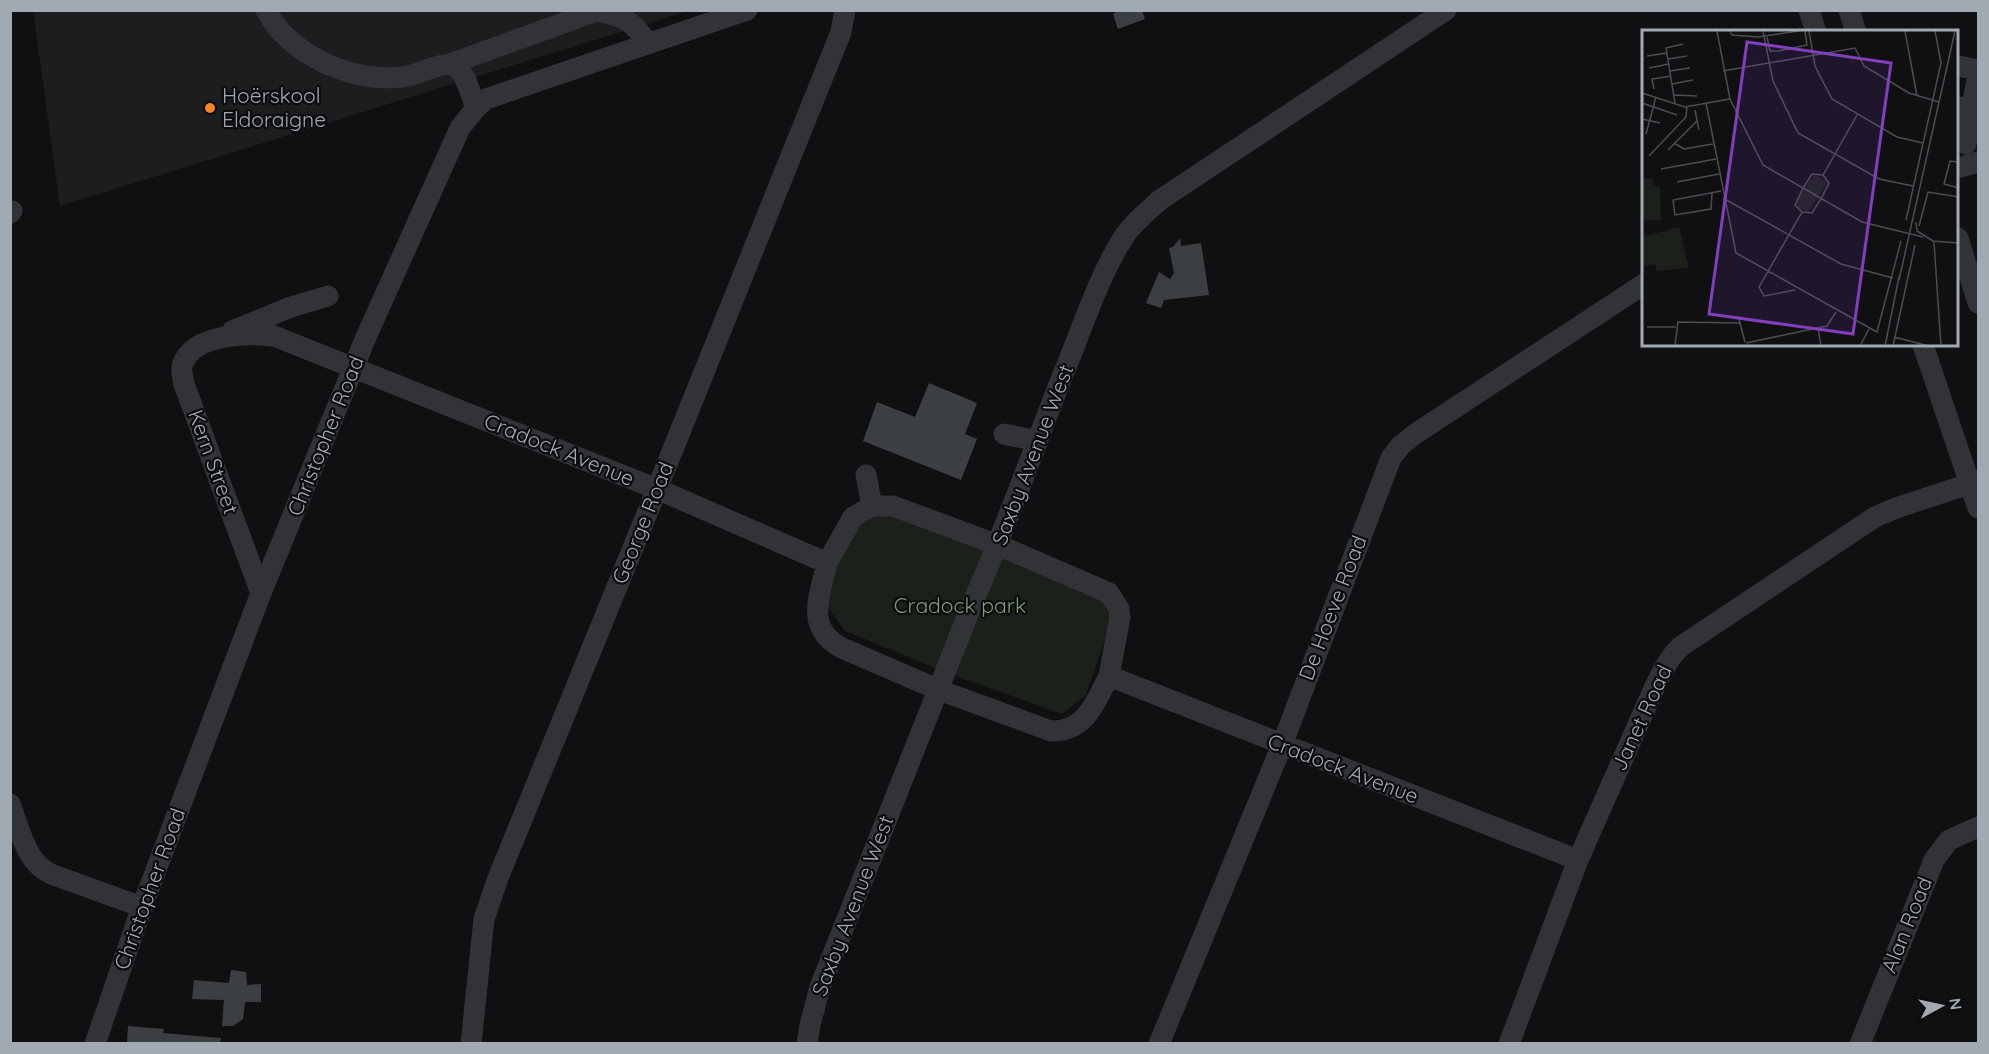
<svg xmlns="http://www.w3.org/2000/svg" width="1989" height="1054" font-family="Quicksand,sans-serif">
<rect width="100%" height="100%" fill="#101012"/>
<path fill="#1c1d1f" d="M 33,10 L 688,11 L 60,206 Z"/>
<path fill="#1b211a" d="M 895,509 L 1099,593 L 1112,619 L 1086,695 L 1062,714 L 953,675 L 845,631 L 828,607 C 835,574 839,530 872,513 C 878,510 888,510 895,509 Z"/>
<path fill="#3c3f42" d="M 1119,10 L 1142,10 L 1145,19 L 1118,29 L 1113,14 Z
M 1180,238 L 1181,246 L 1201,243 L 1209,295 L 1164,300 L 1161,308 L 1146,303 L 1159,272 L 1170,279 L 1174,273 L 1169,248 L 1173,247 Z
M 929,383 L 977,403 L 965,434 L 977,439 L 961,480 L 863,441 L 877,402 L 915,417 Z
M 231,970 L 246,972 L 247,985 L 261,984 L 261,1002 L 245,1002 L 243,1019 L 233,1026 L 222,1026 L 224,1000 L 192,999 L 194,980 L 229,983 Z
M 128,1026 L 164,1029 L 163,1033 L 221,1038 L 220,1044 L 127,1044 Z"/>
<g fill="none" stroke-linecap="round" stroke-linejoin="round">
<path stroke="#313337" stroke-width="21" d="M 266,10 C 289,56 358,86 408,76 C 420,74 445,59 456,67 C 467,75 471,96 476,108
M 1809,10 L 1816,32
M 1849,10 L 1856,32
M 599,11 C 627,18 631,20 648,43
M 450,64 L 599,10
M 1958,66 L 1978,70
M 1958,107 L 1971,110 L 1966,144
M 1971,110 L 1978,75
M 1958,168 L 1978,162
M 10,213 L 12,211
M 1958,238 L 1978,303
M 232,331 L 291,307 L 328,296
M 1923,345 L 1978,508
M 1004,434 L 1037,441
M 866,475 L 872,506
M 827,563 C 820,596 804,628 842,648 L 939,690 L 1051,731 C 1086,732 1095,702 1109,676
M 261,593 L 184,384 C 183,379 181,371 182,366 C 192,333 248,333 274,336 L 657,489 L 827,563 L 853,517 L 872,506 L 893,506 L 998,545 L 1109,593 L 1119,609 L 1120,617 L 1109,676 L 1578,860
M 10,804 C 20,829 25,862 51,874 L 142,907
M 95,1044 L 142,907 L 261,593 L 366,337 L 460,128 L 476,108 L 486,99 L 747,10
M 471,1044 L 484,919 L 498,878 L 657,489 L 841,32 L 845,10
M 807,1044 L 810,1025 L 820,987 L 975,597 C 1008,523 1034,447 1064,372 C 1083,327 1098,277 1125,235 C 1135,221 1148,211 1160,200 L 1446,10
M 1159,1044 L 1282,745 L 1391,458 L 1401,445 L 1418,432 L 1644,284
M 1509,1044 L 1578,860 L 1656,684 C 1663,670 1669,658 1680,647 L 1875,517 L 1896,508 L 1978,481
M 1860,1044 L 1934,860 L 1949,840 L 1978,827"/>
</g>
<circle fill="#f98620" stroke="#0b0b0d" stroke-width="2" cx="210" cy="108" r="6"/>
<g text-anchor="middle" stroke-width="4.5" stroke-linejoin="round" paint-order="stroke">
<g font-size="21" fill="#a1aab3" stroke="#0b0b0d" text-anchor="start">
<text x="222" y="103">Hoërskool<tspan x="222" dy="24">Eldoraigne</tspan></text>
</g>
<g font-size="21" fill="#a1aab3" stroke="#0b0b0d">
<text transform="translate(326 436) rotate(-68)" y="7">Christopher Road</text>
<text transform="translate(559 450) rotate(22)" y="7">Cradock Avenue</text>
<text transform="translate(1033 455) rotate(-69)" y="7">Saxby Avenue West</text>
<text transform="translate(213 462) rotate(70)" y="7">Kern Street</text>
<text transform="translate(643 523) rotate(-68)" y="7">George Road</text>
<text transform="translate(1333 608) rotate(-69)" y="7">De Hoeve Road</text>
<text transform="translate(1642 718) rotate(-65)" y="7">Janet Road</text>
<text transform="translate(1343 769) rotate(21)" y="7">Cradock Avenue</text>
<text transform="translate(150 889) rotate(-70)" y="7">Christopher Road</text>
<text transform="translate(853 906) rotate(-69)" y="7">Saxby Avenue West</text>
<text transform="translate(1907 925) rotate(-68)" y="7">Alan Road</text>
</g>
<g font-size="21" fill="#7c9f76" stroke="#0b0b0d">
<text x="960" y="613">Cradock park</text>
</g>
</g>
<g transform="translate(1642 30)">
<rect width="316" height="316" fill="#101012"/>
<path d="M 173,144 L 185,153 L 166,182 L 156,178 L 154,171 ZM 0,149 L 11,149 L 11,157 L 18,157 L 19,190 L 0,191 ZM 37,197 L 47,238 L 15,241 L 13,234 L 0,237 L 0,199 L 4,206 Z" fill="#1b211a"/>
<path fill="none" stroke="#4a4e52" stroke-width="1.5" d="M 75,1 L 88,69 L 121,135 L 220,192 L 281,207M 88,1 L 90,5 L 116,7 L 157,1M 121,1 L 131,51 L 156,103 L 237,149 L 271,156M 167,1 L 173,36 L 190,69 L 255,107 L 281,113M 263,1 L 275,66M 125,7 L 128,21 L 137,21 L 165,15 L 163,1M 5,26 L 25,23M 26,29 L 45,26M 7,38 L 27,34M 28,41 L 48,38M 81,41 L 213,18 L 222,36 L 267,63 L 297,72M 30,54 L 51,50M 12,59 L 10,49 L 29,46M 0,63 L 43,77 L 88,69M 32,65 L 55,66M 0,73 L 35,85M 33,73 L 24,18 L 41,14M 64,73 L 94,223 L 235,302 L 259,211M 53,80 L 57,100M 0,89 L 18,93M 4,104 L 14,67M 32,113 L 42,119 L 71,114M 26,120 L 55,91M 7,126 L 44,87 L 45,76M 317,132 L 308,131 L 302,154 L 317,158M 19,139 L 74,129M 35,152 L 77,144M 70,163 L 69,179 L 33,185 L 31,170 L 79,161M 81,168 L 199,234 L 251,248M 160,182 L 170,183 L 179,169 L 187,153 L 181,145M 264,190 L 299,33 L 293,1M 274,192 L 275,201 L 291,211M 277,196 L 286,162 L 317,167M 290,211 L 317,213M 292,212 L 299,316M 257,250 L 313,1M 153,260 L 122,266 L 117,257 L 160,182 L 153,175 L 161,158 L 170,144 L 181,145 L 215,85M 96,286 L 103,312M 5,297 L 34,297M 176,298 L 179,316M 252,307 L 287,316M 104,313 L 185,296 L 194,282M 33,316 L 36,292 L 99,293M 218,316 L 227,299M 243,316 L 257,247M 251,316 L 273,215"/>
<path fill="#813fbd" fill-opacity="0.15" stroke="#813fbd" stroke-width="3" d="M 105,12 L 249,33 L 211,304 L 67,284 Z"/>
<rect width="316" height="316" fill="none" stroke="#a1aab3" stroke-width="3"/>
</g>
<rect width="1989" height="1054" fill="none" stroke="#a1aab3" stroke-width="24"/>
<g transform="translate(1941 1006) rotate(82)" stroke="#0b0b0d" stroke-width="4.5" paint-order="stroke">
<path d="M0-4.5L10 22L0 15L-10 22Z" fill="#a1aab3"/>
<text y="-9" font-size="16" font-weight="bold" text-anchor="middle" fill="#a1aab3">N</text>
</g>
</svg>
